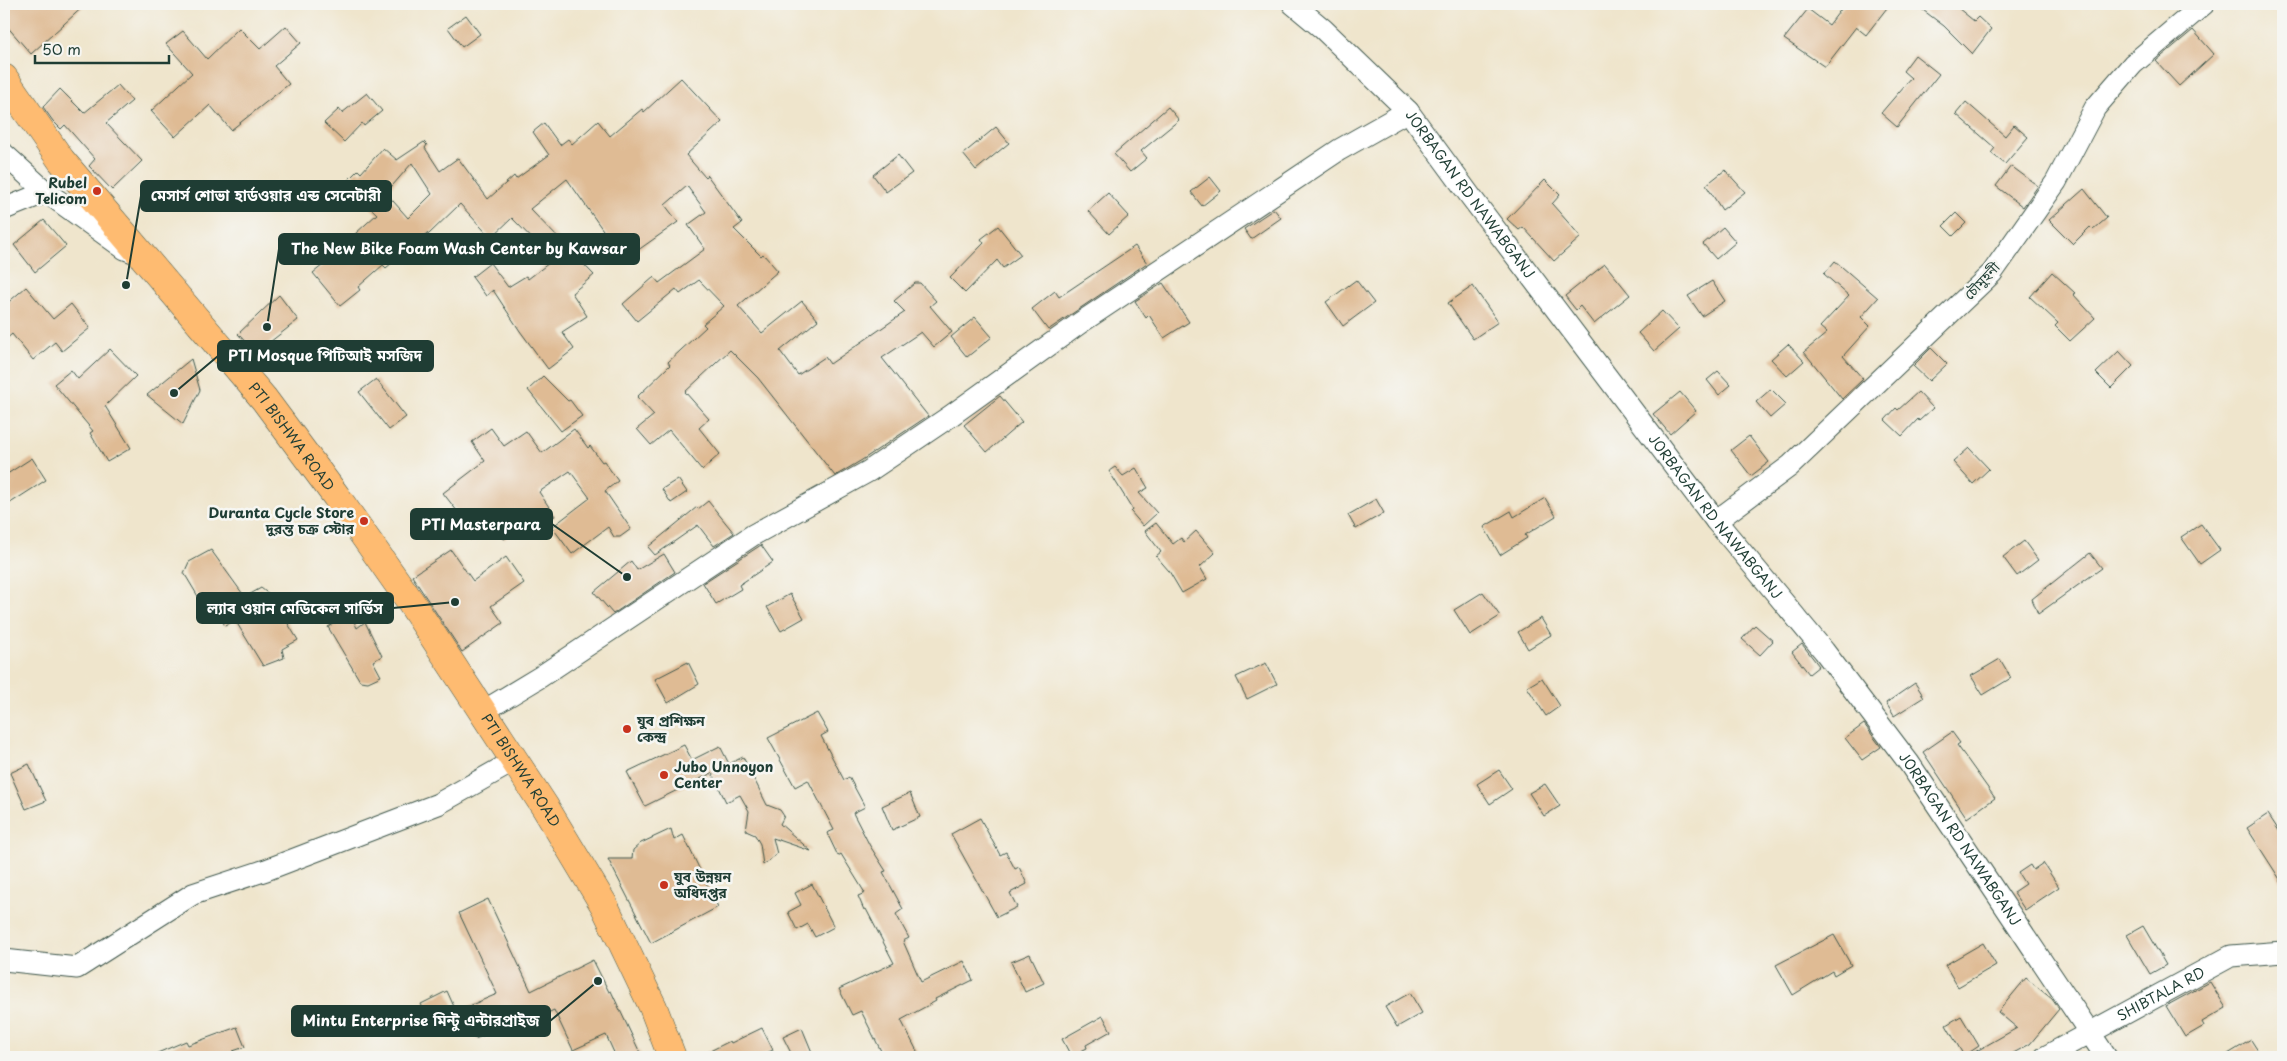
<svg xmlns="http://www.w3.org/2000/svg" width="2287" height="1061" font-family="'Playpen Sans','Noto Sans Bengali',sans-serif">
<rect width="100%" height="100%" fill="#f6f6f2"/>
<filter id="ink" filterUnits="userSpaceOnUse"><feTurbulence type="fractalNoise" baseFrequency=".02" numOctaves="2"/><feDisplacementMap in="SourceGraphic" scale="10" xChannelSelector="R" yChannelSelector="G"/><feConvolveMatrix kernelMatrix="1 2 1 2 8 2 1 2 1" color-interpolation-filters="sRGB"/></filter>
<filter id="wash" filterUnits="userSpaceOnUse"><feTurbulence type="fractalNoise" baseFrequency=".0096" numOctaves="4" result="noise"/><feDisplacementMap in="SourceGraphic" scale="20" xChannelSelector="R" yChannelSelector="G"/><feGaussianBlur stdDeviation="1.12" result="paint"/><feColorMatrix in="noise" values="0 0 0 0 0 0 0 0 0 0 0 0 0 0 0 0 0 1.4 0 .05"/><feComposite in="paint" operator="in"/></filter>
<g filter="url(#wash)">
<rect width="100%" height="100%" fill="#efe5cc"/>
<g id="blocks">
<path fill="#dfbb94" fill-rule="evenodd" d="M 4,4 L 86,4 L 31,54 L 4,23 Z
M 1845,4 L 1890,4 L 1866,35 L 1856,27 L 1825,67 L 1784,39 L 1808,9 L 1829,25 Z
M 1915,4 L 1953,4 L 1974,21 L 1978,17 L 1991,29 L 1972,54 L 1944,26 Z
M 466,15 L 480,34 L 462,47 L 448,28 Z
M 286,26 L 301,43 L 274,66 L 289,84 L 231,130 L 210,105 L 175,137 L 151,111 L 192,73 L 166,44 L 183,31 L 207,59 L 239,28 L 260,49 Z
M 2193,30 L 2214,54 L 2179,86 L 2156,61 Z
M 1915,55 L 1939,74 L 1897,127 L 1881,113 L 1911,78 L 1903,71 Z
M 681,78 L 722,122 L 686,155 L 705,177 L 707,175 L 742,223 L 734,229 L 761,256 L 763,254 L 778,271 L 738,306 L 762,333 L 802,301 L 818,320 L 780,351 L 798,375 L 825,357 L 830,364 L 905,312 L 894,301 L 915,283 L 920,283 L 936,301 L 930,306 L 952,332 L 934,347 L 921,332 L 882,358 L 928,416 L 862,460 L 835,476 L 758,378 L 730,350 L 685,392 L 709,419 L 699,428 L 720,454 L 702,470 L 669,430 L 651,445 L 637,429 L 654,415 L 637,397 L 670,365 L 668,362 L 706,327 L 703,324 L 724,306 L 699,280 L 680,294 L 676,289 L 637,321 L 623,304 L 654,277 L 659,283 L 705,249 L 688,225 L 706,212 L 687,186 L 665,205 L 678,222 L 624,260 L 567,179 L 530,209 L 594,275 L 572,293 L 587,316 L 562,332 L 574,349 L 548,369 L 520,331 L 493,290 L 486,296 L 472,277 L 490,263 L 508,287 L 526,276 L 528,279 L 553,260 L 512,218 L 491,238 L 460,204 L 428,235 L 427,233 L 386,268 L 383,265 L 358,287 L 360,290 L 340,306 L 313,273 L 333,257 L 335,261 L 360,239 L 355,234 L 377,214 L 345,183 L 358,170 L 361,173 L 383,148 L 397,160 L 424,142 L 427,145 L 425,148 L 440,171 L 458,158 L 488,199 L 514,176 L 516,179 L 549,155 L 533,132 L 544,123 L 560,145 L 568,139 L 572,144 L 598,121 L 610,136 L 642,109 L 644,112 ZM 412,163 L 432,194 L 408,218 L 386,193 Z
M 118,85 L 132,101 L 106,123 L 142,161 L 112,190 L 89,166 L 95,159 L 65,125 L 61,129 L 53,121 L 43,107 L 60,89 L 84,113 Z
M 367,93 L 382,111 L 364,126 L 362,123 L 344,142 L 324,123 L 339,109 L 342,113 Z
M 1966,102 L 2005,136 L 2014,125 L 2028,137 L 2005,164 L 1991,153 L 1995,148 L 1956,114 Z
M 1168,107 L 1179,120 L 1141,151 L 1147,158 L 1130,172 L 1114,154 Z
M 996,127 L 1009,143 L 976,170 L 963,154 Z
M 898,155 L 912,173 L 886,192 L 873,175 Z
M 2011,166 L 2038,186 L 2023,207 L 1996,186 Z
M 1725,170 L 1745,192 L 1722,210 L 1706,185 Z
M 1210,177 L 1221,191 L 1202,206 L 1191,192 Z
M 1545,180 L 1560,195 L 1552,204 L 1581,237 L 1554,261 L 1523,227 L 1519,230 L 1507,219 Z
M 2084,189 L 2107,218 L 2093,230 L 2090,227 L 2073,244 L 2049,220 Z
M 1108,193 L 1129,216 L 1109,234 L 1088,211 Z
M 1274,209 L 1281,218 L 1251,239 L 1244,229 Z
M 1956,213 L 1966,223 L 1953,236 L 1943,226 Z
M 44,220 L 66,246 L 35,272 L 14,245 Z
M 998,226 L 1021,255 L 1003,268 L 997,260 L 965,293 L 950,278 L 984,243 L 981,239 Z
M 1723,227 L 1736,242 L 1716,259 L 1703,244 Z
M 1135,246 L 1147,263 L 1048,330 L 1032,309 L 1055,291 L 1059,297 Z
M 1835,261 L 1878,298 L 1861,317 L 1870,326 L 1843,356 L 1863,379 L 1842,399 L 1804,352 L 1827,333 L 1820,327 L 1849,296 L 1824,274 Z
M 1605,264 L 1630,295 L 1594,324 L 1580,306 L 1576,310 L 1565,296 Z
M 2052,272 L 2075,293 L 2073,294 L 2095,318 L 2070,341 L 2055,326 L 2058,323 L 2030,297 Z
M 1356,280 L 1374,303 L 1343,326 L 1326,302 Z
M 1712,281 L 1725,301 L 1702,316 L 1688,296 Z
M 1163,283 L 1189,322 L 1164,338 L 1149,315 L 1146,318 L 1135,301 Z
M 1473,286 L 1498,322 L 1473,339 L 1448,303 Z
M 26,287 L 53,319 L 71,304 L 90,328 L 62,351 L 55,342 L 33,360 L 12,334 L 4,341 L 4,306 Z
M 279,295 L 298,320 L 256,353 L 238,334 Z
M 1662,311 L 1679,329 L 1654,351 L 1638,333 Z
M 975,317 L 992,337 L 967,357 L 951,337 Z
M 1788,344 L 1804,361 L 1787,376 L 1771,359 Z
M 1931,348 L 1947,364 L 1929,381 L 1913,366 Z
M 110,349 L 136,376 L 105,406 L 131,448 L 107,462 L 90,433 L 93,431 L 54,384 L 71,370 L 78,379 Z
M 2119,351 L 2133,366 L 2111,388 L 2096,373 Z
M 191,359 L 200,390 L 183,424 L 147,395 Z
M 1718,371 L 1731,385 L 1719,395 L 1707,380 Z
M 543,376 L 568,401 L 570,400 L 582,416 L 561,431 L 528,390 Z
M 376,379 L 406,417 L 389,430 L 359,392 Z
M 1771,389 L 1786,404 L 1770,418 L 1756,402 Z
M 1680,392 L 1696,411 L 1670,434 L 1653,414 Z
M 1918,392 L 1933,408 L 1919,421 L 1918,419 L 1902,436 L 1885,420 L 1896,408 L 1898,410 Z
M 1000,396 L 1022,422 L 987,452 L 964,425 Z
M 491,428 L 504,446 L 526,431 L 542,453 L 574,429 L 588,448 L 590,446 L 602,462 L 604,461 L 618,481 L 605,491 L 631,529 L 620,537 L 614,537 L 608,527 L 572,554 L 552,527 L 590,498 L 570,471 L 539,492 L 555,516 L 532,532 L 527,524 L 504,539 L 494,525 L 470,540 L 456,519 L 461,516 L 443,493 L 485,461 L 472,442 Z
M 1749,436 L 1769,462 L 1751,476 L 1731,450 Z
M 1969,448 L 1989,469 L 1973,484 L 1953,462 Z
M 32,458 L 46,480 L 4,507 L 4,476 Z
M 1115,467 L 1123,476 L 1136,468 L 1148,488 L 1139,493 L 1157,513 L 1143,526 L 1131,512 L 1133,510 L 1109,471 Z
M 678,479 L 687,492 L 671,503 L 662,489 Z
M 1545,498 L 1556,516 L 1525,535 L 1527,538 L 1500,555 L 1484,527 L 1511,511 L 1514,517 Z
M 1376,499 L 1384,513 L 1356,529 L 1348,515 Z
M 708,501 L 734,533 L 714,546 L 698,525 L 655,555 L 648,547 L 697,507 L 698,509 Z
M 1156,523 L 1173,544 L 1181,538 L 1184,542 L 1196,531 L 1215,553 L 1200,567 L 1207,579 L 1182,593 L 1169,571 L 1156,556 L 1161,552 L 1145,531 Z
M 2201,524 L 2220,550 L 2200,564 L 2181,537 Z
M 2024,541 L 2038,560 L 2017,576 L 2003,557 Z
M 761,545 L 773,562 L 739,585 L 741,589 L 716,604 L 703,583 Z
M 211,550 L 245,597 L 261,588 L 271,596 L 298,640 L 282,649 L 284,658 L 263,666 L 235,620 L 225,626 L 219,613 L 211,618 L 184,573 L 189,562 Z
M 451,550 L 473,581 L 506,557 L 524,583 L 491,606 L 503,623 L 462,652 L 412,576 Z
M 2090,553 L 2102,568 L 2038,614 L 2032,599 Z
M 664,554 L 675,572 L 613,614 L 594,592 L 631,561 L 637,570 Z
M 1483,592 L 1500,616 L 1470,635 L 1454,610 Z
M 790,594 L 804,618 L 781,631 L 767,607 Z
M 350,613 L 357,628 L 365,622 L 382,656 L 373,661 L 381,676 L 368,682 L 360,681 L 328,627 Z
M 1541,618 L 1551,635 L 1528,649 L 1518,632 Z
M 1755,625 L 1773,641 L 1760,655 L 1742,639 Z
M 1802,644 L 1819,666 L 1809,674 L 1792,652 Z
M 2000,659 L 2011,678 L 1983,695 L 1971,676 Z
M 688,662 L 699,684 L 668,703 L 655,679 Z
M 1266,663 L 1277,684 L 1247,699 L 1236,677 Z
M 1542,678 L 1560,706 L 1546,716 L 1527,687 Z
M 1915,683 L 1924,697 L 1894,716 L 1886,703 Z
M 817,713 L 828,732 L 821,736 L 844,780 L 849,777 L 865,807 L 853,813 L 870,846 L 886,871 L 883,872 L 903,909 L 896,914 L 909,938 L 903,941 L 921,982 L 964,961 L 973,980 L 935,999 L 936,1001 L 901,1020 L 920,1057 L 884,1057 L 861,1011 L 852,1015 L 839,989 L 894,963 L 866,909 L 864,910 L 858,896 L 865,893 L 841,854 L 838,856 L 827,833 L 834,830 L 808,780 L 795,787 L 768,738 Z
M 1864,724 L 1881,747 L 1862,760 L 1845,738 Z
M 1952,732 L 1960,743 L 1957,745 L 1995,798 L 1967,818 L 1923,752 Z
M 684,745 L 692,760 L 720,746 L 729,764 L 743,757 L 767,805 L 780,810 L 784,816 L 780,824 L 811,851 L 773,838 L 777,854 L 763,865 L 760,844 L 755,835 L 746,831 L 749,811 L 740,795 L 726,802 L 712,773 L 645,806 L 627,772 Z
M 29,764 L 46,801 L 26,809 L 10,773 Z
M 1499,770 L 1512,789 L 1490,804 L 1477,784 Z
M 1545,784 L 1560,806 L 1544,816 L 1529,793 Z
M 910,793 L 920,817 L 892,830 L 882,806 Z
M 2268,814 L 2283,837 L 2283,884 L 2247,828 Z
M 980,818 L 1000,855 L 1006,852 L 1015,869 L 1019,867 L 1027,884 L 1010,893 L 1017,907 L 997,917 L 951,834 Z
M 671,829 L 674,840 L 683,835 L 718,907 L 651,943 L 608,859 L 632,859 L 633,850 L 641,843 Z
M 2043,863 L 2059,887 L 2025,910 L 2013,892 L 2025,884 L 2018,873 L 2030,865 L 2033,870 Z
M 812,884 L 834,927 L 815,937 L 808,924 L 797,930 L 788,912 L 801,905 L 795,893 Z
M 488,899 L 531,991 L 593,960 L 609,992 L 611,991 L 642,1057 L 616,1057 L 606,1035 L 573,1050 L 554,1010 L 511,1030 L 509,1025 L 475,1039 L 462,1009 L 497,994 L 459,913 Z
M 2143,926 L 2166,965 L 2150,974 L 2127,935 Z
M 1834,935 L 1851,965 L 1834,975 L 1832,971 L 1793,995 L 1776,965 Z
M 1983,943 L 1996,965 L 1958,987 L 1945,965 Z
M 1030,954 L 1044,983 L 1025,992 L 1011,962 Z
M 2026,978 L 2052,999 L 2059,1009 L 2030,1044 L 2006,1057 L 1966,1057 L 2017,1028 L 1998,1012 Z
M 2210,982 L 2226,1008 L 2202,1022 L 2204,1026 L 2185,1037 L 2166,1006 Z
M 447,991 L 460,1020 L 434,1032 L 421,1004 Z
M 1410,993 L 1422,1013 L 1397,1027 L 1385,1007 Z
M 1103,1016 L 1111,1031 L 1086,1045 L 1087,1048 L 1071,1056 L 1062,1039 Z
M 1961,1016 L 1979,1046 L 1964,1056 L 1946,1025 Z
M 237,1027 L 245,1047 L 233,1051 L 236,1057 L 148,1057 L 186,1041 L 188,1045 Z
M 762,1028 L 773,1050 L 758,1057 L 698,1057 L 730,1041 L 731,1043 Z
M 802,1028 L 814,1057 L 793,1057 L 783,1037 Z
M 2251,1040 L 2262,1057 L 2223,1057 Z"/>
</g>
</g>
<g filter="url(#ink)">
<use href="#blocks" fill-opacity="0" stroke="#3e564b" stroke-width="1"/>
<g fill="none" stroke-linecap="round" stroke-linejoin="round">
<defs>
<g id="minor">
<path id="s1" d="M 1293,4 L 1323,29 L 1408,111 L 1471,197 L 1716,521 L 1824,651 L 1909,763 L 2106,1057"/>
<path d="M 4,154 L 46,192 L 125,249 L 133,252"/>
<path d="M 4,209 L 46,192"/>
<path d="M 1716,521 L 1790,466 L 1992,273 L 2056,182 L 2095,108 L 2133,64 L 2204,4"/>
<path d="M 482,712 L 540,677 L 753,535 L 869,471 L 949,417 L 1080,323 L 1339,150 L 1408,111"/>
<path d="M 4,960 L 77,968 L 193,894 L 266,870 L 438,804 L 514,761"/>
<path id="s2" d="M 2045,1057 L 2231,956 L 2283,952"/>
</g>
<g id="trunk">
<path id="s3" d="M 4,78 L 61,160 L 264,399 L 336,496 L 410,601 L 545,807 L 604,905 L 653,1007 L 672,1057"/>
</g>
</defs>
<use href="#minor" stroke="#3e564b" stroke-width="23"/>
<use href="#trunk" stroke="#3e564b" stroke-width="29"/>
<use href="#minor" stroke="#fff" stroke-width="21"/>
<use href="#trunk" stroke="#febb71" stroke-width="28"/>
</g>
</g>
<g fill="#c8321e" stroke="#f6f6f2" stroke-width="2">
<circle cx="97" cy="191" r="5"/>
<circle cx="364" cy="521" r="5"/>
<circle cx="627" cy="729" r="5"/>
<circle cx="664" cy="775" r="5"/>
<circle cx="664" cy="885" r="5"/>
</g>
<g text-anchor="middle" stroke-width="5" stroke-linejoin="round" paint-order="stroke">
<g font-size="14" font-weight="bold" fill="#1f3d34" stroke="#f6f6f2" text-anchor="start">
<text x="87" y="188" text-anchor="end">Rubel<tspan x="87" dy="16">Telicom</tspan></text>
<text x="354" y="518" text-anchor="end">Duranta Cycle Store<tspan x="354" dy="16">দুরন্ত চক্র স্টোর</tspan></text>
<text x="637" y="726">যুব প্রশিক্ষন<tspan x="637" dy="16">কেন্দ্র</tspan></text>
<text x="674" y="772">Jubo Unnoyon<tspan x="674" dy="16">Center</tspan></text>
<text x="674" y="882">যুব উন্নয়ন<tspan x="674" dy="16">অধিদপ্তর</tspan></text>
</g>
<g font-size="14" fill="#1f3d34" stroke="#f6f6f2">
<text dy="5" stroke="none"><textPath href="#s1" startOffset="261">JORBAGAN RD NAWABGANJ</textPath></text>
<text transform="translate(1982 281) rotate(-47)" y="5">চৌমুহনী</text>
<text dy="5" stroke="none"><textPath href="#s3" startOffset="460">PTI BISHWA ROAD</textPath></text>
<text dy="5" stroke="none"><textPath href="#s1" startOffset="666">JORBAGAN RD NAWABGANJ</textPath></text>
<text dy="5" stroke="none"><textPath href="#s3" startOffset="865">PTI BISHWA ROAD</textPath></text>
<text dy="5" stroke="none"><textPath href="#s1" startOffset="1071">JORBAGAN RD NAWABGANJ</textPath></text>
<text dy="5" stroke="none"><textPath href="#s2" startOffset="132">SHIBTALA RD</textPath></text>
</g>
</g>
<path fill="none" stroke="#1f3d34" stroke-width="2" d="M126 285L141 196M267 327L279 249M174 393L218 356M627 577L552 524M455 602L393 608M598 981L550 1021"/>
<g fill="#1f3d34" stroke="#f6f6f2" stroke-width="2">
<circle cx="126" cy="285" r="5"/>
<circle cx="267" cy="327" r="5"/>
<circle cx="174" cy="393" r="5"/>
<circle cx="627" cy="577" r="5"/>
<circle cx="455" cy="602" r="5"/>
<circle cx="598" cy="981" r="5"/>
</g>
<g fill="#1f3d34" stroke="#1f3d34" stroke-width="2">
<rect x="141" y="181" width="250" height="30" rx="5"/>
<rect x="279" y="234" width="360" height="30" rx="5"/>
<rect x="218" y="341" width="215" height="30" rx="5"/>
<rect x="411" y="509" width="141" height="30" rx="5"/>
<rect x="197" y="593" width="196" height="30" rx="5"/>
<rect x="292" y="1006" width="258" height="30" rx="5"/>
</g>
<g font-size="15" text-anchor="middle" font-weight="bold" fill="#fff">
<text x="266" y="201">মেসার্স শোভা হার্ডওয়ার এন্ড সেনেটারী</text>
<text x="459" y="254">The New Bike Foam Wash Center by Kawsar</text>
<text x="325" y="361">PTI Mosque পিটিআই মসজিদ</text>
<text x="481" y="530">PTI Masterpara</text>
<text x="295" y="614">ল্যাব ওয়ান মেডিকেল সার্ভিস</text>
<text x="421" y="1026">Mintu Enterprise মিন্টু এন্টারপ্রাইজ</text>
</g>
<rect width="2287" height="1061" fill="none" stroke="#f6f6f2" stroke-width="20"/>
<path d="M35 55v8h134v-8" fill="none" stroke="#1f3d34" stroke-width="2.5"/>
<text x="42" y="55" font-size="15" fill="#1f3d34" stroke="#f6f6f2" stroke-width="4" paint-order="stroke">50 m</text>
</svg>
